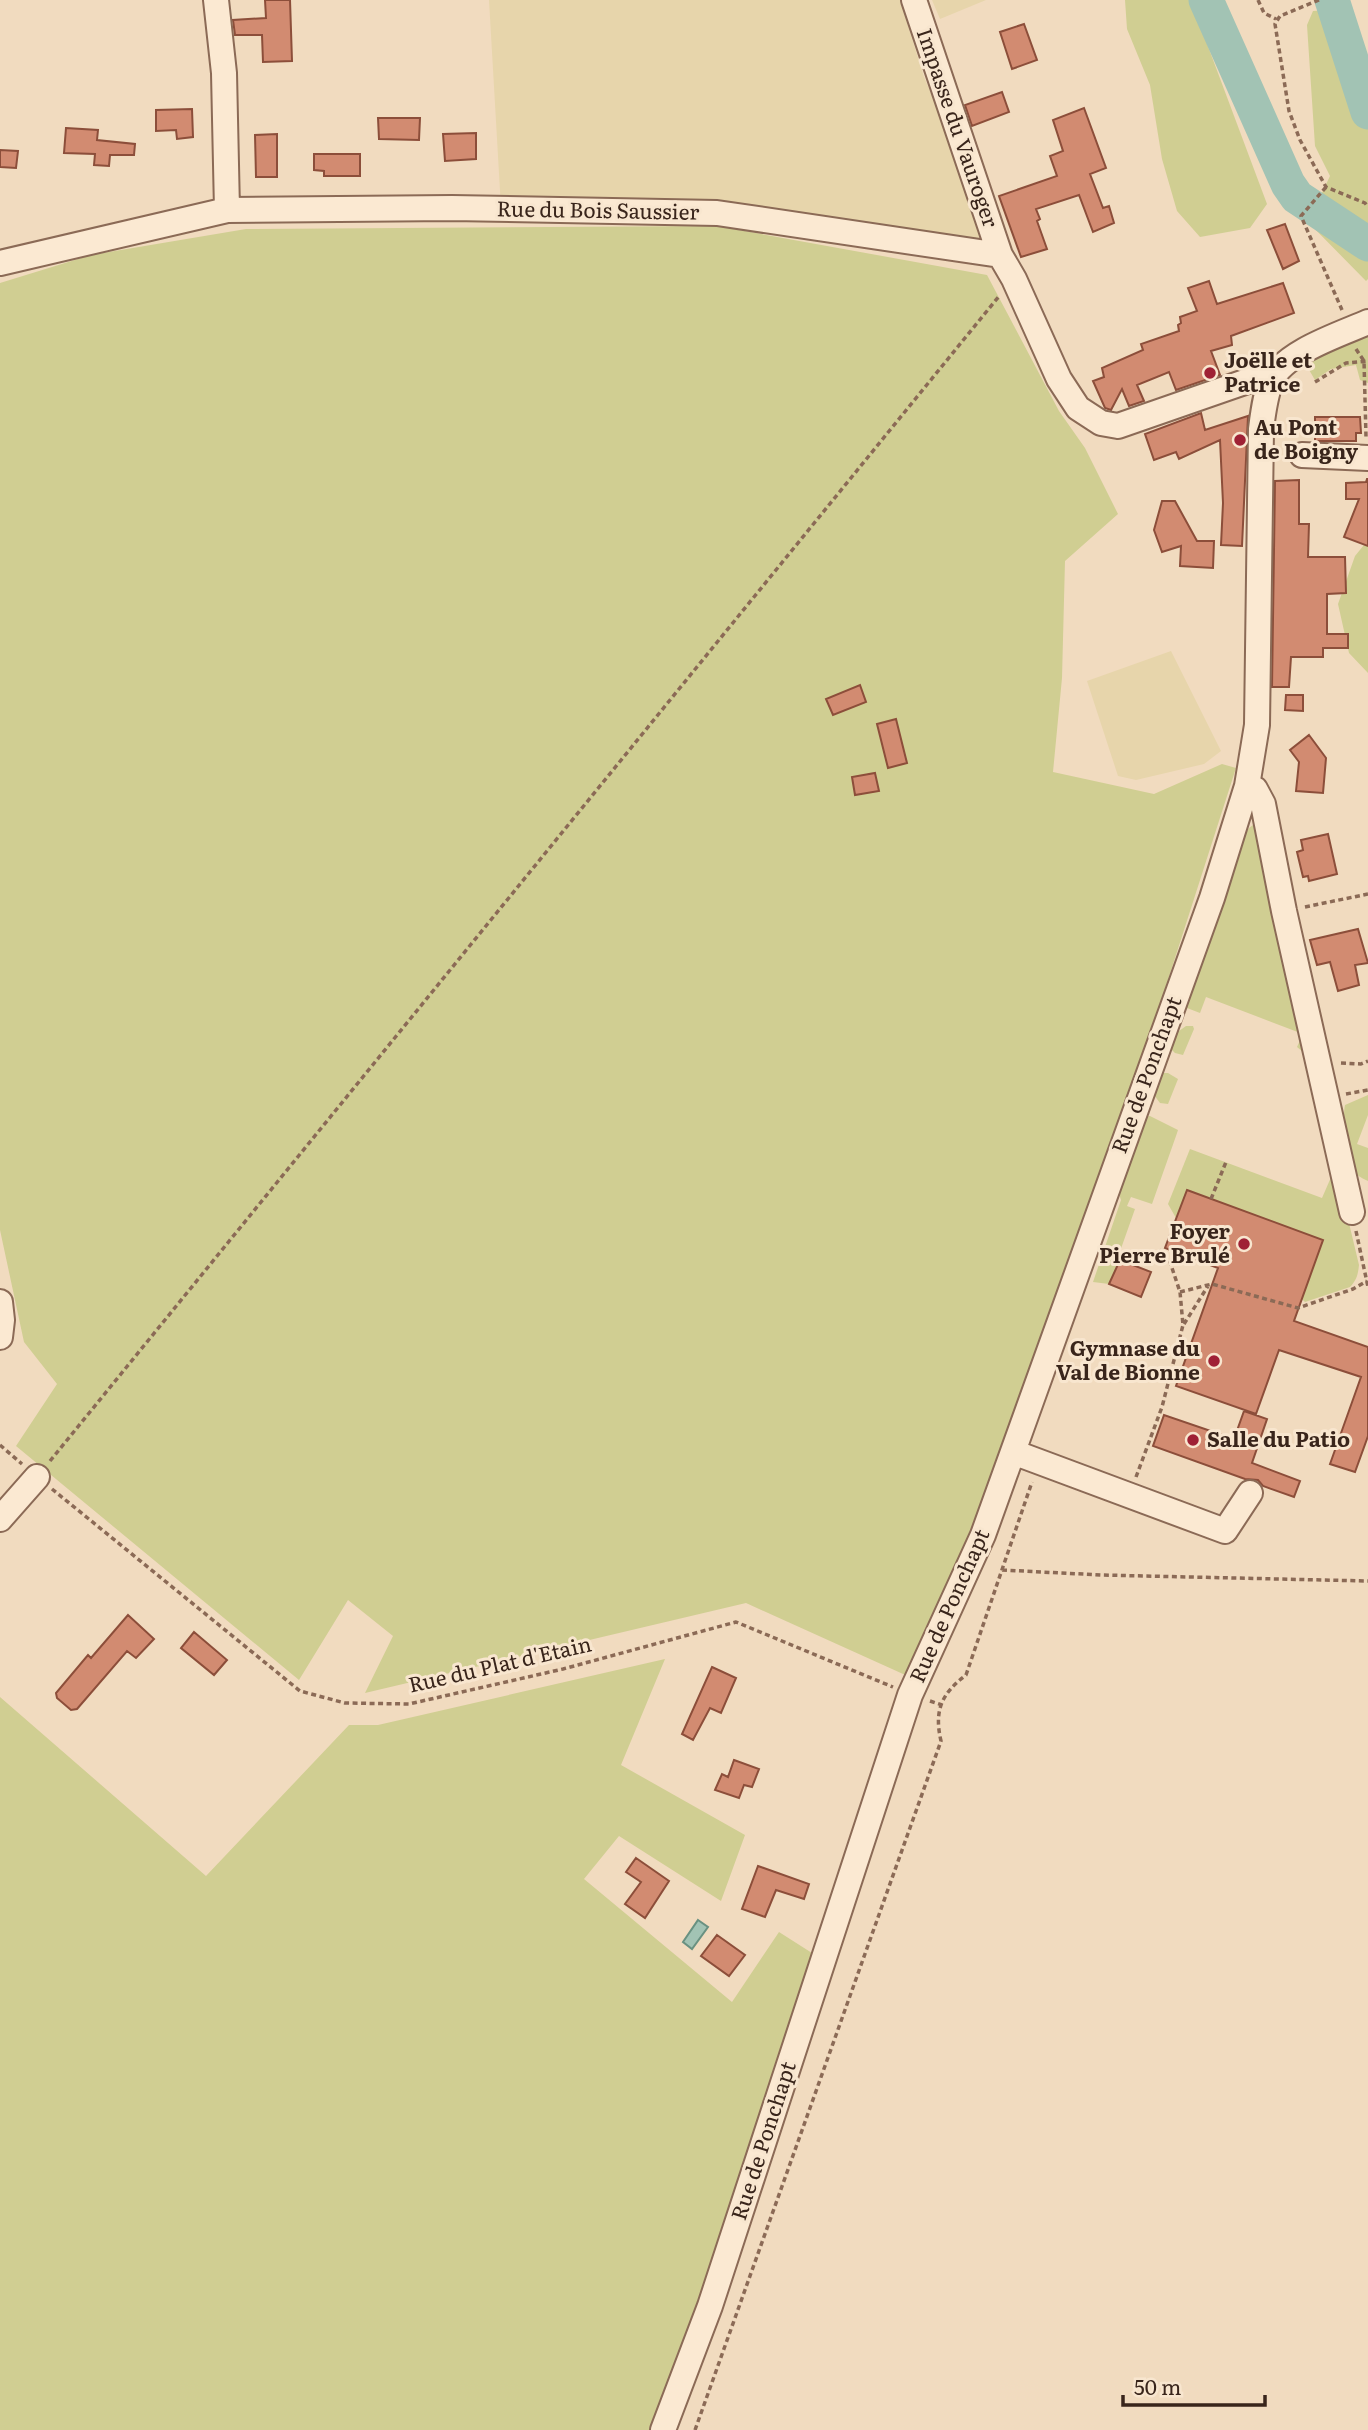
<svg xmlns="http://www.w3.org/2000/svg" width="1368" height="2430" font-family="Literata,serif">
<rect width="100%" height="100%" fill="#f1dbbf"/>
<path fill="#e7d5ab" d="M 489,0 L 900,0 L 924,77 L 1000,255 L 717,213 L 501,208 Z
M 932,0 L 986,0 L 940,19 Z
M 1171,651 L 1221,751 L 1204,764 L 1136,780 L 1118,776 L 1087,681 Z"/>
<path fill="#d0ce92" d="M 1125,0 L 1202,0 L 1197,17 L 1267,204 L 1250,228 L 1200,237 L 1177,211 L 1162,159 L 1150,85 L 1127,29 Z
M 1329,10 L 1344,12 L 1368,66 L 1368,279 L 1366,281 L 1308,222 L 1330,176 L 1315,146 L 1307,25 L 1313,11 Z
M 717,226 L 987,275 L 1059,411 L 1085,448 L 1118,514 L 1065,561 L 1062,678 L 1053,772 L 1154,794 L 1222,764 L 1236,768 L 1123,1120 L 923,1683 L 746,1603 L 365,1693 L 393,1636 L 348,1600 L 299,1680 L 16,1446 L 57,1384 L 24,1342 L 0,1230 L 0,283 L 91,255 L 246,229 Z
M 1368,332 L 1368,383 L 1360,380 L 1356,365 L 1331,369 L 1315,380 L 1308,368 L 1314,360 Z
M 1368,540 L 1368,673 L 1349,653 L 1338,604 L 1355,556 Z
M 1253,825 L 1259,826 L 1309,1057 L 1297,1047 L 1303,1034 L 1206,997 L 1200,1013 L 1187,1008 L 1185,1001 L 1242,839 L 1249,828 Z
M 1186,1026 L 1193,1026 L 1194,1029 L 1183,1055 L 1175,1053 L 1168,1046 L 1172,1036 Z
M 1162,1073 L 1168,1073 L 1178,1079 L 1168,1104 L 1160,1103 L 1151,1091 Z
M 1368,1095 L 1368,1115 L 1357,1144 L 1368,1148 L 1368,1181 C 1361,1178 1354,1174 1351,1167 C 1345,1154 1342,1119 1345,1105 Z
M 1150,1116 L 1178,1130 L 1176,1136 L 1152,1204 L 1131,1197 L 1127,1206 L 1135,1209 L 1118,1257 L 1120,1260 L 1109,1284 L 1093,1282 L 1121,1200 C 1113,1178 1134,1139 1142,1117 Z
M 1190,1149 L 1322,1198 L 1332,1175 L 1338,1177 L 1359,1265 C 1358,1274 1357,1280 1350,1287 L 1305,1302 L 1302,1299 L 1323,1240 L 1187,1190 L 1176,1218 L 1168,1204 Z
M 665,1659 L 621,1765 L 745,1835 L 721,1901 L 619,1836 L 584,1879 L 732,2002 L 779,1932 L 812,1953 L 701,2304 L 653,2430 L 0,2430 L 0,1697 L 206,1876 L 349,1725 L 378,1725 Z"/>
<path fill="#a2c3b4" stroke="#699181" stroke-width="2" d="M 698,1920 L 708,1927 L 692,1949 L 683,1942 Z"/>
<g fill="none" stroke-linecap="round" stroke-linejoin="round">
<path stroke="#a2c3b4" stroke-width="35" d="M 1206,0 L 1288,184 L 1297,197 L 1368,244
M 1332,0 L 1368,112"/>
</g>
<path fill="#d28b71" stroke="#8c4e3a" stroke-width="2" d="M 265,0 L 290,0 L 292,61 L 263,62 L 262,35 L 235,35 L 233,20 L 266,18 Z
M 1024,24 L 1037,60 L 1012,69 L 1000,32 Z
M 1002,92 L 1009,112 L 972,126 L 965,105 Z
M 1084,108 L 1106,168 L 1090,174 L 1103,208 L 1109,206 L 1114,223 L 1093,232 L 1079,195 L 1036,209 L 1040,219 L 1037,221 L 1047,249 L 1021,257 L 999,196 L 1057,176 L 1050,156 L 1063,151 L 1053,120 Z
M 192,109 L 193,137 L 177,139 L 176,130 L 156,131 L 156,110 Z
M 378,118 L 420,118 L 419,140 L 379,139 Z
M 66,128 L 98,130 L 97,140 L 135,144 L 134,155 L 110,155 L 109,166 L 94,165 L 95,154 L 64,153 Z
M 476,133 L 476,159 L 445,161 L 443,134 Z
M 277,134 L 277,177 L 256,177 L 255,135 Z
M 0,150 L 18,151 L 16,168 L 0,167 Z
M 314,154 L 360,154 L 360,176 L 324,176 L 324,171 L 314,170 Z
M 1285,224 L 1299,261 L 1283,269 L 1267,230 Z
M 1209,281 L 1217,304 L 1283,283 L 1294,313 L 1231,336 L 1232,345 L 1211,351 L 1220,375 L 1176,390 L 1169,372 L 1137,385 L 1144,401 L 1129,406 L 1122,389 L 1111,410 L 1105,408 L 1093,381 L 1104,377 L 1102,368 L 1143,350 L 1141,344 L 1179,331 L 1178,325 L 1181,323 L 1180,317 L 1197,311 L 1188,288 Z
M 1201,413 L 1205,430 L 1248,416 L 1242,546 L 1221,545 L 1223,503 L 1220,440 L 1179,459 L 1176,452 L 1154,460 L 1145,434 Z
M 1315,417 L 1360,417 L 1361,433 L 1356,433 L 1356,441 L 1315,441 Z
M 1367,479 L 1368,479 L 1368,546 L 1344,537 L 1359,499 L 1346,499 L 1346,483 L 1366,482 Z
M 1299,480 L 1299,524 L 1309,524 L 1308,557 L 1345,557 L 1346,593 L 1327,594 L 1327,634 L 1348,634 L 1348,648 L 1323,648 L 1323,657 L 1291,657 L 1289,687 L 1272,687 L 1275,481 Z
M 1162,501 L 1175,501 L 1197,541 L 1214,541 L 1213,568 L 1180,566 L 1181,546 L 1162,552 L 1154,530 Z
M 860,685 L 866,702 L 833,715 L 826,699 Z
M 1286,695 L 1303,695 L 1303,711 L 1285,710 Z
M 896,719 L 907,763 L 888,768 L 877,724 Z
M 1309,735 L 1326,758 L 1323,793 L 1296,791 L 1299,762 L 1290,750 Z
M 875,773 L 879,791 L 855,795 L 852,777 Z
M 1328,834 L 1337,874 L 1309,881 L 1308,876 L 1303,877 L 1297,852 L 1303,850 L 1301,840 Z
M 1358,929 L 1368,963 L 1355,965 L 1359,985 L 1338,991 L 1330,962 L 1317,965 L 1310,940 Z
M 1187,1190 L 1323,1240 L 1294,1321 L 1368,1347 L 1368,1436 L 1355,1472 L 1330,1464 L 1361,1377 L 1279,1350 L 1256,1414 L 1176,1386 L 1218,1268 L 1165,1248 Z
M 1120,1260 L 1151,1272 L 1141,1297 L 1109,1284 Z
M 1244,1411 L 1267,1419 L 1252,1463 L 1300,1481 L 1294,1497 L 1263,1486 L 1258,1480 L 1245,1479 L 1153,1446 L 1164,1415 L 1234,1439 Z
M 128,1615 L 154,1639 L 136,1658 L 127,1651 L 77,1709 L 71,1710 L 57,1698 L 56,1693 L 88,1655 L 91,1658 Z
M 194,1632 L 227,1660 L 214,1675 L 181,1648 Z
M 712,1667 L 736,1678 L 721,1713 L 710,1708 L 693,1740 L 682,1734 Z
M 734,1760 L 759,1769 L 752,1787 L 744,1785 L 739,1798 L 715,1790 L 722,1774 L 728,1777 Z
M 636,1858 L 669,1881 L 645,1918 L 625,1904 L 641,1882 L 626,1872 Z
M 758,1866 L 809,1884 L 804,1899 L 776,1890 L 765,1917 L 742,1909 Z
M 717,1935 L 745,1955 L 729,1976 L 701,1956 Z"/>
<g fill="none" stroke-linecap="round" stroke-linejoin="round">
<defs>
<path id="minor" d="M 216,0 L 224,73 L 227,210
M 914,0 L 1000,255
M 0,263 L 227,210 L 452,208 L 717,213 L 1000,255 L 1014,279 L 1059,379 L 1078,408 L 1101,423 L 1118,426 L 1262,376 L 1272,379
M 1302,455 L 1368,458
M 1247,786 L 1255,789 L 1263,804 L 1284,911 L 1352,1212
M 0,1302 L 2,1320 L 0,1337
M 1013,1452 L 1225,1531 L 1250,1493
M 0,1519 L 37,1477
M 663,2430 L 710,2306 L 910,1695 L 983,1535 L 1212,898 L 1247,786 L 1257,725 L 1261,429 C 1263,413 1265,396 1271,381 C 1284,352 1341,334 1368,322"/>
</defs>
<use href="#minor" stroke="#8b6a56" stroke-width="28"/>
<path stroke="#8b6a56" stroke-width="3.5" stroke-dasharray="5 3.5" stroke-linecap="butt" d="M 1258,0 L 1264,13 L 1276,19
M 1319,0 L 1280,16 L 1275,24 L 1289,111 L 1300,140 L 1326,187 L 1365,203 L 1368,207
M 1326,187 L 1301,216 L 1342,310
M 1356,349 L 1364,361 L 1366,437
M 1315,382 L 1346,363 L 1368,361
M 1305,907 L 1368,894
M 1341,1063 L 1361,1064 L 1368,1061
M 1346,1094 L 1368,1090
M 1211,1199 L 1226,1162
M 1356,1231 L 1368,1287
M 1180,1292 L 1212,1284 L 1298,1308 L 1353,1289 L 1367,1281
M 1184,1324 L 1208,1286
M 0,1445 L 22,1464
M 50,1461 L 1000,295
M 1136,1477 L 1162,1407 L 1183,1325 L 1180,1292 L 1170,1262 L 1159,1250
M 52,1489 L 300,1691 L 345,1703 L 409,1704 L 563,1669 L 736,1622 L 893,1687
M 1002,1570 L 1101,1575 L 1368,1581
M 930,1701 L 942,1705
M 695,2430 L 941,1741 C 934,1711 941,1694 966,1675 L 1032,1482"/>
<use href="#minor" stroke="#fbe9d2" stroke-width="24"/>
</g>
<g fill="#9f2135" stroke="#f8e6cf" stroke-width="2.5">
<circle cx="1210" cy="373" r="7"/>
<circle cx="1240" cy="440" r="7"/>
<circle cx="1244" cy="1244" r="7"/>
<circle cx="1214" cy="1361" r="7"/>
<circle cx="1193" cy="1440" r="7"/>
</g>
<g text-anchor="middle" stroke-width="6" stroke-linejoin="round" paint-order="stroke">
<g font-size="21" fill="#39251b" stroke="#f8e6cf">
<text transform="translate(957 128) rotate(71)" y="7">Impasse du Vauroger</text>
<text transform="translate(598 211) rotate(1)" y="7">Rue du Bois Saussier</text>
<text transform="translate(1147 1075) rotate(-70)" y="7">Rue de Ponchapt</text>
<text transform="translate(950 1606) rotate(-66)" y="7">Rue de Ponchapt</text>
<text transform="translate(500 1665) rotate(-13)" y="7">Rue du Plat d'Etain</text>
<text transform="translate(764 2141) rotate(-72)" y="7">Rue de Ponchapt</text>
</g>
<g font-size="21" font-weight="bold" fill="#39251b" stroke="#f8e6cf" text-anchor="start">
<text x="1224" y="368">Joëlle et<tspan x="1224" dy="24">Patrice</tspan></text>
<text x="1254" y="435">Au Pont<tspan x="1254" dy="24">de Boigny</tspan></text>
<text x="1230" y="1239" text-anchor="end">Foyer<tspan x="1230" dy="24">Pierre Brulé</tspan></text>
<text x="1200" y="1356" text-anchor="end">Gymnase du<tspan x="1200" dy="24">Val de Bionne</tspan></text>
<text x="1207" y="1447">Salle du Patio</text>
</g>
</g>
<path d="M1123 2395v10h142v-10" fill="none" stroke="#39251b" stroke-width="3.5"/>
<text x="1134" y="2395" font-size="21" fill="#39251b" stroke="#f8e6cf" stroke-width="5" paint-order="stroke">50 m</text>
</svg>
